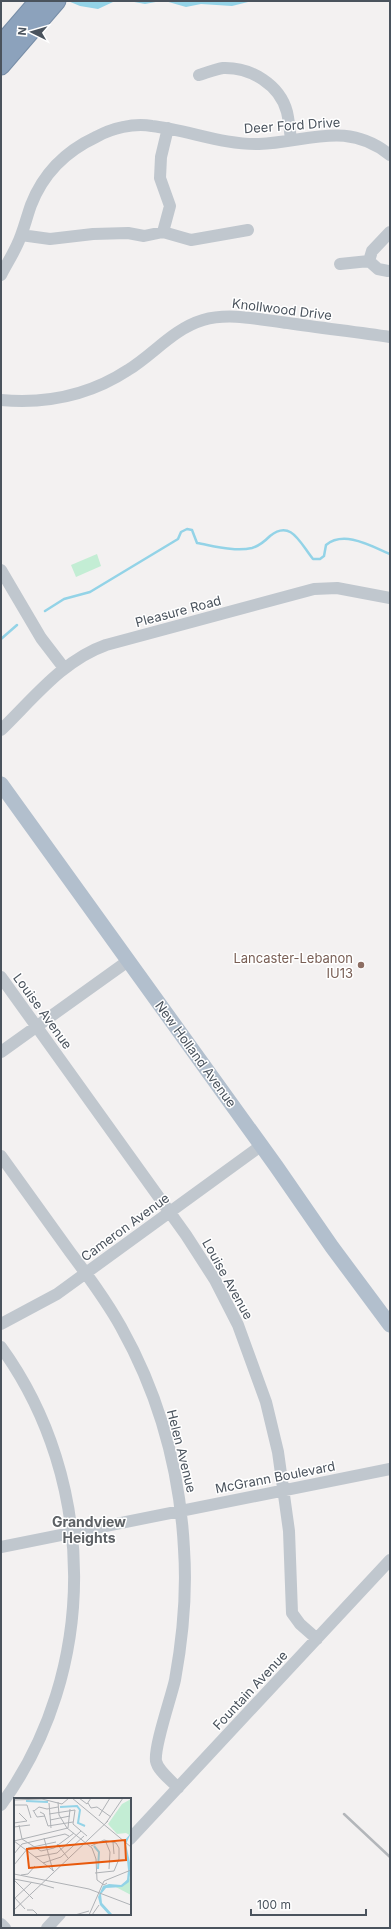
<svg xmlns="http://www.w3.org/2000/svg" width="391" height="1929" font-family="Inter,sans-serif">
<rect width="100%" height="100%" fill="#f3f1f1"/>
<path fill="#c3edd4" d="M 97,554 L 101,566 L 76,577 L 71,565 Z"/>
<path fill="#93d3e7" d="M 68,1 L 161,1 L 145,4 L 129,1 L 113,2 L 98,9 L 80,6 Z
M 165,1 L 252,1 L 232,6 L 201,4 L 186,7 Z"/>
<g fill="none" stroke-linecap="round" stroke-linejoin="round">
<path stroke="#93d3e7" stroke-width="2.5" d="M 45,611 L 64,599 L 90,592 L 178,539 L 181,532 L 187,529 L 192,530 L 197,543 C 214,546 235,552 252,548 C 259,546 265,541 270,536 C 291,519 300,543 313,559 L 320,559 L 324,556 L 326,545 C 344,530 371,546 390,554
M 1,639 L 17,625"/>
<defs>
<path id="highway" d="M 1,44 L 38,1
M 1,66 L 57,1"/>
</defs>
<use href="#highway" stroke="#778da7" stroke-width="19"/>
<path stroke="#c0c7ce" stroke-width="12" d="M 199,75 C 207,73 215,69 223,68 C 251,67 280,85 287,112 C 289,121 290,131 291,140
M 163,232 L 170,206 L 160,178 L 161,157 L 168,128
M 21,235 L 50,239 L 93,234 L 128,233 L 144,236 L 163,232 L 191,240 L 248,230
M 369,261 L 378,269 L 388,271
M 340,264 L 369,261 L 372,251 L 390,232
M 1,275 C 6,265 12,256 17,245 C 23,233 26,219 31,205 C 43,174 66,151 96,137 C 112,128 133,123 152,126 C 188,130 223,145 259,144 C 308,142 347,120 390,155
M 1,400 C 46,404 90,395 128,370 C 154,354 173,329 203,320 C 230,312 261,320 288,323 C 322,328 356,332 390,337
M 1,570 L 41,638 L 64,668
M 1,730 C 33,699 63,660 106,645 L 314,589 L 337,588 L 390,598
M 1,977 L 186,1235 L 215,1280 L 238,1325 L 266,1402 L 278,1452 L 289,1531 L 292,1613 L 300,1624 L 317,1639
M 1,1052 L 128,961
M 1,1156 C 24,1188 47,1220 70,1252 C 88,1276 106,1300 121,1327 C 159,1395 180,1471 184,1549 C 187,1593 183,1636 175,1680 C 171,1698 154,1746 156,1761 C 158,1771 171,1780 178,1788
M 1,1324 L 57,1294 L 262,1145
M 1,1347 C 98,1481 99,1671 1,1805
M 1,1547 L 390,1469
M 130,1839 L 390,1560
M 1,1924 L 5,1928
M 47,1928 L 60,1914"/>
<path stroke="#b2bfcd" stroke-width="15" d="M 1,784 L 276,1166 L 332,1247 L 390,1325"/>
<use href="#highway" stroke="#8ca2bc" stroke-width="17"/>
<path stroke="#b3b6ba" stroke-width="2.5" d="M 344,1814 L 390,1857"/>
</g>
<circle fill="#8d6e63" stroke="#fff" stroke-width="1.5" cx="361" cy="965" r="4"/>
<g text-anchor="middle" stroke-width="3" stroke-linejoin="round" paint-order="stroke">
<g font-size="13" fill="#4a535d" stroke="#fff">
<text transform="translate(292 125) rotate(-4)" y="5">Deer Ford Drive</text>
<text transform="translate(282 309) rotate(7)" y="5">Knollwood Drive</text>
<text transform="translate(178 611) rotate(-15)" y="5">Pleasure Road</text>
<text transform="translate(43 1011) rotate(54)" y="5">Louise Avenue</text>
<text transform="translate(196 1054) rotate(54)" y="5">New Holland Avenue</text>
<text transform="translate(125 1227) rotate(-36)" y="5">Cameron Avenue</text>
<text transform="translate(228 1279) rotate(61)" y="5">Louise Avenue</text>
<text transform="translate(182 1451) rotate(76)" y="5">Helen Avenue</text>
<text transform="translate(275 1477) rotate(-11)" y="5">McGrann Boulevard</text>
<text transform="translate(250 1690) rotate(-47)" y="5">Fountain Avenue</text>
</g>
<g font-size="13" fill="#785e54" stroke="#fff" text-anchor="end">
<text x="353" y="963">Lancaster-Lebanon<tspan x="353" dy="15">IU13</tspan></text>
</g>
<g font-size="14" font-weight="bold" fill="#5d6165" stroke="#fff">
<text x="89" y="1527">Grandview<tspan x="89" dy="16">Heights</tspan></text>
</g>
</g>
<g transform="translate(14 1798)">
<rect width="117" height="117" fill="#f3f1f1"/>
<path d="M 117,1 L 117,38 L 112,35 L 103,36 L 94,26 L 108,6 Z" fill="#c3edd4"/>
<path d="M 114,80 L 117,81 L 117,97 L 98,87 L 109,87 Z" fill="#c3edd4"/>
<path d="M 117,35 L 112,46 L 117,69 L 115,84 L 108,89 L 92,90 L 87,96 L 88,105 L 98,116 L 95,117 L 86,107 L 84,99 L 89,88 L 95,86 L 107,87 L 113,82 L 114,72 L 111,42 Z" fill="#93d3e7"/>
<path fill="none" stroke="#93d3e7" stroke-width="2" d="M 12,3 L 34,4M 46,9 L 63,8 L 66,12 L 64,25 L 71,28M 80,48 L 85,54 L 84,71"/>
<path fill="none" stroke="#afb2b6" stroke-width="1" d="M 58,0 L 117,49M 65,0 L 73,6 L 77,0M 0,2 L 28,1 L 48,6 L 55,0M 44,4 L 45,17 L 53,30 L 78,50 L 82,61 L 83,82 L 90,87 L 93,85M 35,5 L 37,30M 74,5 L 77,10 L 83,9 L 97,19M 0,7 L 13,7 L 17,20M 19,12 L 23,19 L 31,18M 20,13 L 25,9 L 33,11 L 44,9M 26,14 L 30,16 L 34,28 L 59,24M 35,16 L 61,12 L 59,26 L 73,38M 85,18 L 96,0M 36,22 L 56,18M 0,25 L 13,23 L 5,15M 92,25 L 109,0M 5,27 L 8,41 L 27,53 L 40,50 L 60,35M 0,29 L 16,27M 54,30 L 56,11M 30,40 L 39,73M 91,42 L 96,54 L 95,71M 0,43 L 54,30M 0,43 L 40,73M 99,44 L 100,56M 43,46 L 54,60M 77,48 L 90,42 L 102,45 L 105,50 L 105,61 L 100,73 L 81,75M 0,56 L 8,46 L 51,36 L 55,38M 21,59 L 43,55 L 67,33M 29,65 L 47,59 L 70,38M 0,67 L 14,50 L 42,44M 0,76 L 75,91 L 117,107M 7,77 L 14,76 L 21,68M 0,81 L 26,86M 0,82 L 19,101M 26,86 L 40,90M 0,99 L 11,111M 0,101 L 18,84M 0,112 L 94,23M 13,112 L 19,112 L 24,117M 61,117 L 75,113M 75,117 L 90,83 L 117,72M 78,117 L 85,107"/>
<path fill="#e8590c" fill-opacity="0.15" stroke="#e8590c" stroke-width="2" d="M 111,42 L 112,62 L 15,70 L 13,51 Z"/>
<rect width="117" height="117" fill="none" stroke="#4a535d" stroke-width="2"/>
</g>
<rect width="391" height="1929" fill="none" stroke="#4a535d" stroke-width="4"/>
<g transform="translate(32 32) rotate(275)" stroke="#ffffff" stroke-width="3" paint-order="stroke">
<path d="M0-3L7 15L0 10L-7 15Z" fill="#4a535d"/>
<text y="-6" font-size="11" font-weight="bold" text-anchor="middle" fill="#4a535d">N</text>
</g>
<path d="M251 1909v6h115v-6" fill="none" stroke="#4a535d" stroke-width="2"/>
<text x="257" y="1909" font-size="12" fill="#4a535d" stroke="#ffffff" stroke-width="3" paint-order="stroke">100 m</text>
</svg>
